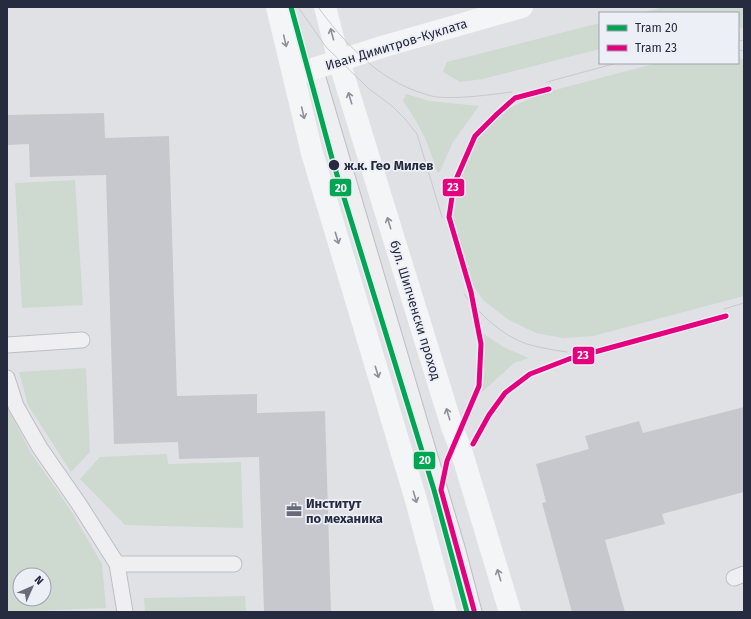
<svg xmlns="http://www.w3.org/2000/svg" width="751" height="619" font-family="'Fira Sans',sans-serif">
<rect width="100%" height="100%" fill="#e0e1e5"/>
<path fill="#ced9d0" fill-rule="evenodd" d="M 664,7 L 744,7 L 744,29 L 738,27 L 738,13 L 640,13 Z
M 600,23 L 600,49 L 483,79 L 460,82 L 443,72 L 447,62 Z
M 738,58 L 744,59 L 744,296 L 593,336 L 563,338 L 536,333 L 509,320 L 484,301 L 469,280 L 451,211 L 455,186 L 462,161 L 480,134 L 502,112 L 536,95 L 657,63 L 738,63 Z
M 406,94 L 430,101 L 479,106 L 453,142 L 439,173 L 436,170 C 429,143 419,124 403,101 Z
M 75,180 L 83,305 L 22,308 L 15,183 Z
M 482,333 L 505,348 L 529,358 L 514,363 L 481,393 L 483,377 Z
M 86,368 L 90,452 L 71,472 L 28,405 L 19,372 Z
M 7,407 L 31,453 L 70,509 L 102,564 L 106,608 L 7,612 ZM 20,575 L 44,575 L 44,599 L 20,599 Z
M 167,454 L 168,464 L 241,462 L 243,528 L 125,525 L 80,479 L 100,457 Z
M 245,596 L 246,612 L 145,612 L 144,598 Z"/>
<path fill="#c7c8cd" d="M 104,113 L 105,138 L 169,136 L 177,396 L 257,394 L 257,413 L 325,411 L 331,612 L 264,612 L 259,457 L 179,459 L 178,442 L 114,444 L 106,175 L 30,177 L 29,144 L 7,145 L 7,115 Z
M 744,407 L 744,492 L 662,514 L 665,524 L 605,540 L 625,612 L 572,612 L 542,503 L 546,502 L 536,464 L 589,449 L 585,436 L 639,421 L 643,433 Z"/>
<g fill="none" stroke-linecap="round" stroke-linejoin="round">
<defs>
<path id="lane" d="M 315,68 L 458,551 L 474,612
M 7,345 L 82,340
M 7,378 L 16,406 L 40,448 L 79,504 L 117,564 L 125,612
M 117,564 L 234,564
M 734,578 L 744,574"/>
</defs>
<use href="#lane" stroke="#bdbec3" stroke-width="17"/>
<use href="#lane" stroke="#efeff2" stroke-width="15"/>
<path stroke="#f4f5f6" stroke-width="22" d="M 277,7 L 312,153 L 416,500 L 446,612
M 325,7 L 339,61 L 452,427 L 461,450 L 510,612
M 294,75 L 385,46 L 522,7"/>
<path stroke="#c8c9cd" stroke-width="1" d="M 298,7 L 326,47 L 368,88 L 392,106 L 406,120 L 417,134 L 442,217
M 318,7 C 343,41 373,74 413,90 C 420,92 429,96 436,97 C 461,99 487,95 512,92
M 738,40 L 744,41
M 738,50 L 744,51
M 547,82 L 617,63
M 464,294 C 481,315 501,335 527,344 C 540,348 554,350 567,352
M 724,309 L 744,303"/>
<defs>
<path id="tram-1" d="M 291,7 L 333,162 L 434,490 L 467,612"/>
<path id="tram-2" d="M 473,444 L 489,415 L 505,393 L 530,374 L 569,359 L 726,316
M 474,610 L 441,490 L 447,461 L 479,386 L 481,344 L 471,292 L 449,217 L 454,184 L 475,136 L 497,114 L 515,98 L 549,89"/>
</defs>
<use href="#tram-1" stroke="#edeff6" stroke-width="8"/>
<use href="#tram-2" stroke="#edeff6" stroke-width="8"/>
<use href="#tram-1" stroke="#00a651" stroke-width="5"/>
<use href="#tram-2" stroke="#e5007d" stroke-width="5"/>
</g>
<defs><path id="oneway-shaft" d="M-6 0H5M1.5-3L5.5 0L1.5 3" fill="none" stroke-width="1.6" stroke-linecap="round" stroke-linejoin="round"/></defs>
<g stroke="#8d909a">
<use href="#oneway-shaft" transform="translate(332 34) rotate(-105)"/>
<use href="#oneway-shaft" transform="translate(285 41) rotate(77)"/>
<use href="#oneway-shaft" transform="translate(350 98) rotate(-107)"/>
<use href="#oneway-shaft" transform="translate(303 113) rotate(77)"/>
<use href="#oneway-shaft" transform="translate(389 223) rotate(-107)"/>
<use href="#oneway-shaft" transform="translate(337 238) rotate(73)"/>
<use href="#oneway-shaft" transform="translate(377 372) rotate(73)"/>
<use href="#oneway-shaft" transform="translate(448 414) rotate(-107)"/>
<use href="#oneway-shaft" transform="translate(415 497) rotate(74)"/>
<use href="#oneway-shaft" transform="translate(499 575) rotate(-107)"/>
</g>
<defs>
<symbol id="office-bare" viewBox="-9 -9 18 18"><path d="M-6-3h4V-5.5h4V-3h4V5H-6ZM-1-4.5V-3h2v-1.5ZM-6 0V1H6V0Z" fill="#676b79" stroke="#edeff6" stroke-width="2.5" paint-order="stroke"/></symbol>
</defs>
<g fill-rule="evenodd">
<use href="#office-bare" x="283" y="499" width="22" height="22"/>
</g>
<circle fill="#262b3f" stroke="#edeff6" stroke-width="1.5" cx="334" cy="165" r="6"/>
<g text-anchor="middle" stroke-width="3.5" stroke-linejoin="round" paint-order="stroke">
<g font-size="13" fill="#262b3f" stroke="#edeff6">
<text transform="translate(396 44) rotate(-17)" y="5">Иван Димитров-Куклата</text>
<text transform="translate(416 310) rotate(73)" y="5">бул. Шипченски проход</text>
</g>
<g font-size="13" font-weight="bold" fill="#262b3f" stroke="#edeff6" text-anchor="start">
<text x="344" y="170">ж.к. Гео Милев</text>
</g>
<g font-size="13" font-weight="bold" fill="#262b3f" stroke="#edeff6" text-anchor="start">
<text x="306" y="508">Институт<tspan x="306" dy="15">по механика</tspan></text>
</g>
</g>
<g stroke="#edeff6" stroke-width="1.5">
<rect x="442" y="178" width="23" height="19" rx="4" fill="#e5007d"/>
<rect x="329" y="178" width="23" height="19" rx="4" fill="#00a651"/>
<rect x="572" y="346" width="23" height="19" rx="4" fill="#e5007d"/>
<rect x="413" y="451" width="23" height="19" rx="4" fill="#00a651"/>
</g>
<g font-size="11" text-anchor="middle" font-weight="bold" fill="#fff">
<text x="453" y="191">23</text>
<text x="341" y="192">20</text>
<text x="583" y="359">23</text>
<text x="425" y="464">20</text>
</g>
<rect width="751" height="619" fill="none" stroke="#262b3f" stroke-width="16"/>
<rect x="599" y="12" width="140" height="52" fill="#edeff6" stroke="#9da1ad"/>
<rect x="607" y="25" width="20" height="6" fill="#00a651" stroke="#9da1ad"/>
<text x="635" y="32" font-size="12" fill="#262b3f">Tram 20</text>
<rect x="607" y="45" width="20" height="6" fill="#e5007d" stroke="#9da1ad"/>
<text x="635" y="52" font-size="12" fill="#262b3f">Tram 23</text>
<g transform="translate(32 587) rotate(45)"><circle r="19" fill="#edeff6" stroke="#9da1ad"/>
<path d="M0-3L7 15L0 10L-7 15Z" fill="#676b79"/>
<text y="-6" font-size="11" font-weight="bold" text-anchor="middle" fill="#262b3f">N</text>
</g>
</svg>
